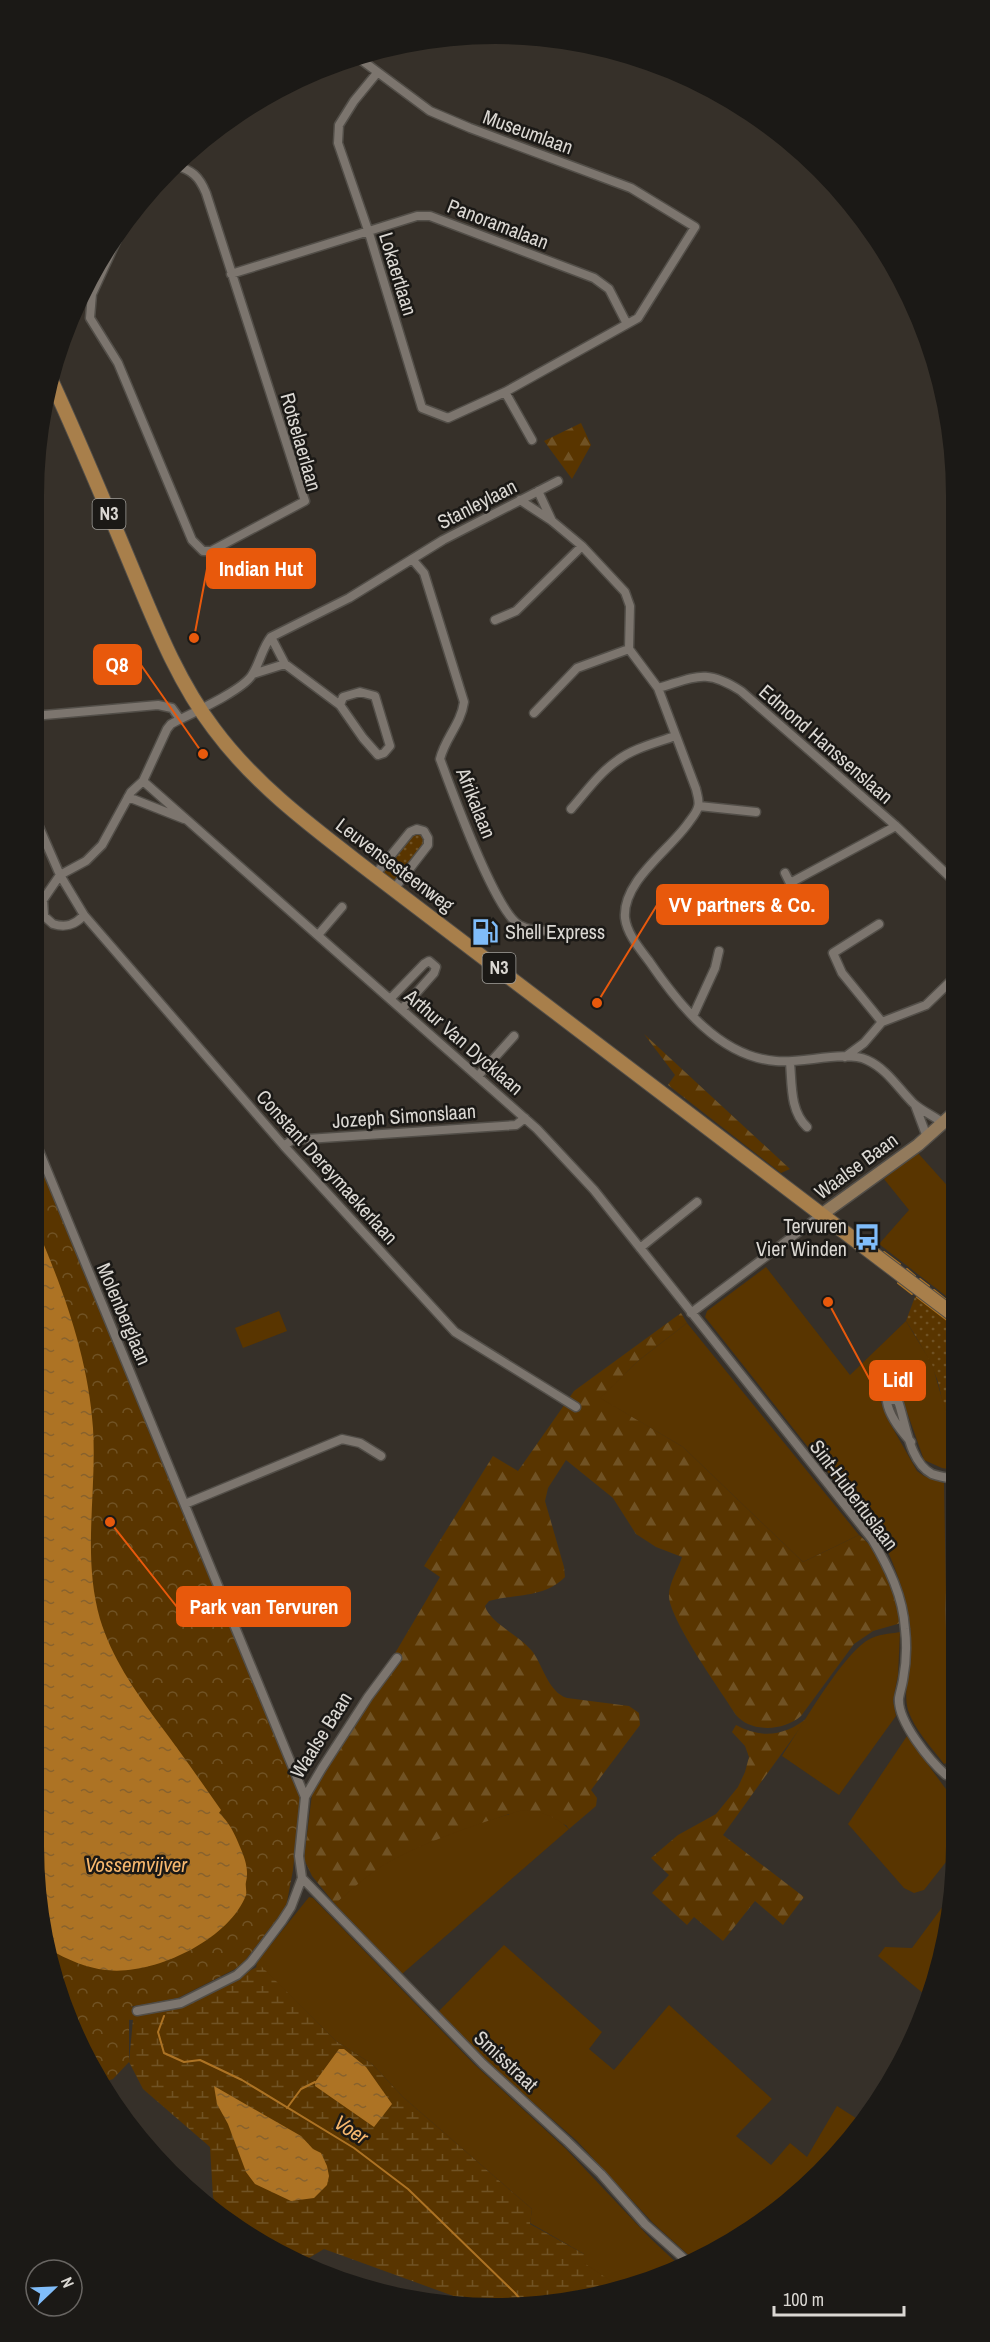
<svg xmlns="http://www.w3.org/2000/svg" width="990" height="2342" font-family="'Archivo Narrow',sans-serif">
<defs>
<pattern id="grass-dots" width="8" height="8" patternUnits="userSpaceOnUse" patternTransform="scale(1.5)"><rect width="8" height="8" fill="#593500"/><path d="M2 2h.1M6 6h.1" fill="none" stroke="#705224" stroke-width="1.8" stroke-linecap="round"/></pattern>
<pattern id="forest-firs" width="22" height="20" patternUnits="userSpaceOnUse" patternTransform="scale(1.5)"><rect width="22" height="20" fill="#593500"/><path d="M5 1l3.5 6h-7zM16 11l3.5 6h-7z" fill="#705224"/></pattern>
<pattern id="wetland-marsh" width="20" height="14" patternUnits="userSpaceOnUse" patternTransform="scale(1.5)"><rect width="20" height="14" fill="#593500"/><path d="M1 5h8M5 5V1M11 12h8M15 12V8" fill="none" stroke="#705224"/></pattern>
<pattern id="park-crowns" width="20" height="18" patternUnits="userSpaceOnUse" patternTransform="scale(1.5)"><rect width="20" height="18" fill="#593500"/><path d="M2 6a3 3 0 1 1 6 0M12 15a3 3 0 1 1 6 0" fill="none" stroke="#705224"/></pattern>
<pattern id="water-ripples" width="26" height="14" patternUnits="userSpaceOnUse" patternTransform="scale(1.5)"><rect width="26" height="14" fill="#ad7324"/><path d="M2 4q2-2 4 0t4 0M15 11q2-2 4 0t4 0" fill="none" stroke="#88622d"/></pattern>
</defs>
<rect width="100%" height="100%" fill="#363029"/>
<path fill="url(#grass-dots)" d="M 415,833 L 421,833 L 425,842 L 394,884 L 380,874 Z
M 916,1294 L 956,1325 L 956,1432 C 942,1420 943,1396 937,1379 C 929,1359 918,1339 906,1321 Z"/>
<path fill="url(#forest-firs)" d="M 581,423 L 591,445 L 572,479 L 544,441 Z
M 644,1034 L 790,1169 L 781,1173 L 668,1085 L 675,1075 Z
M 681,1313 L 687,1323 L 638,1361 L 601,1398 L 683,1447 L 803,1562 L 859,1535 C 885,1555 895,1592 901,1623 L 873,1631 L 854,1644 L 801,1716 C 784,1731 751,1733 736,1715 C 721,1691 671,1622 669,1597 C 668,1585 678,1569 682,1557 L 656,1547 L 636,1534 L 613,1498 L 566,1460 L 548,1488 L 545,1501 L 564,1567 L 565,1577 C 545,1598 515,1594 489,1601 L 485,1606 C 489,1622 520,1636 532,1651 C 543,1665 548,1692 567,1698 L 629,1706 L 639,1713 L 640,1725 L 591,1790 L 597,1798 L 596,1806 L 569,1829 L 566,1825 L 509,1814 L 426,1845 L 392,1861 L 373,1873 L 335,1904 L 312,1876 L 304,1859 L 312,1794 L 440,1577 L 424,1566 L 493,1456 L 518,1471 L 574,1391 Z
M 808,1717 L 723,1835 L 804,1897 L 783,1925 L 755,1901 L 723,1941 L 694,1917 L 687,1925 L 652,1893 L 669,1875 L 651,1858 L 678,1835 L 716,1814 L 738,1787 L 745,1772 L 749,1757 L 745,1746 L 732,1732 L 736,1725 C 761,1739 786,1736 808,1717 Z"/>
<path fill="url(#wetland-marsh)" d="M 261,1965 L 336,2041 L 372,2064 L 403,2097 L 532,2209 L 530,2224 L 584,2254 L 621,2290 L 556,2305 L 470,2302 L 324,2249 L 302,2262 L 264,2247 L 220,2211 L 213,2197 L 210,2147 L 143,2089 L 129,2062 L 133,2020 L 101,2018 L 86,2007 L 178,2007 Z"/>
<path fill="url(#park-crowns)" d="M 33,1148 L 300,1796 L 293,1870 L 286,1907 L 241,1966 L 178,1998 L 129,2007 L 129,2062 L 113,2079 L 99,2084 L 58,1996 L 33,1847 Z"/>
<path fill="#593500" d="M 917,1152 L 953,1192 L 955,1191 L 955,1303 L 879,1244 L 909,1210 L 884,1179 Z
M 766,1267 L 850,1375 L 906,1321 L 932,1364 L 949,1423 L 956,1432 L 956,1454 L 953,1470 L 942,1468 L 924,1460 L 900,1392 L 892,1389 L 882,1395 L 880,1400 L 887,1418 L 917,1471 L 924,1476 L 944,1483 L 949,1762 L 944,1764 C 932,1748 914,1729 908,1710 C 903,1692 910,1669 911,1650 C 912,1611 900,1578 884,1543 L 705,1317 L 707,1311 Z
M 279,1311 L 287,1331 L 243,1348 L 235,1328 Z
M 687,1323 L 859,1535 L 803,1562 L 683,1447 L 600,1398 L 638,1361 Z
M 900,1632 L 898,1675 L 893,1701 L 896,1716 L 839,1795 L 782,1756 C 800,1729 842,1655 868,1640 C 878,1634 889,1634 900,1632 Z
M 907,1736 L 948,1792 L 957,1809 L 957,1848 L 924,1890 L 914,1893 L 904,1888 L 848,1824 Z
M 520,1811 C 537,1809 558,1817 569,1829 L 402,1974 L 335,1904 C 350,1891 365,1877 382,1866 C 416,1845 481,1822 520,1811 Z
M 309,1897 L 313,1898 L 474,2064 L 566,2149 L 650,2238 L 681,2267 L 643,2285 L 621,2290 L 617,2285 L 584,2263 L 584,2254 L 530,2223 L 532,2209 L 403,2097 L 372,2064 L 336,2041 L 261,1966 L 256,1968 L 257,1962 Z
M 949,1898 L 932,1996 L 895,2078 L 843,2151 L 726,2247 L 695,2261 L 653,2223 L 577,2141 L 496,2070 L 438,2012 L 504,1945 L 602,2032 L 589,2049 L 614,2070 L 669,2005 L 772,2099 L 736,2136 L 771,2165 L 790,2143 L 807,2157 L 837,2106 L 862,2122 L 930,1999 L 878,1956 L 885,1947 L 912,1948 Z"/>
<path fill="url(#water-ripples)" d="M 33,1219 C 62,1286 88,1355 93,1428 C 97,1492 82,1556 100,1619 C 112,1658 134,1689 157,1721 C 179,1750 200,1780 221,1810 L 219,1813 C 229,1822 235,1834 240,1847 C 245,1858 249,1870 246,1882 C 245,1886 247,1891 246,1895 C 229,1940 153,1976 106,1970 C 86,1968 67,1959 50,1950 L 33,1847 Z
M 339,2049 L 344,2049 L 366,2067 L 392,2104 L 374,2127 L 315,2086 L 315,2082 Z
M 214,2086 L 301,2136 L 313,2149 L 321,2153 L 327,2166 L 329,2176 L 327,2185 L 314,2198 L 291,2201 L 255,2184 L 246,2172 L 228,2124 L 217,2104 Z"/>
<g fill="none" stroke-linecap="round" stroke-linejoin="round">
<path stroke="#ad7324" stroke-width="2" d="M 884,1252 L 900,1264
M 907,1269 L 915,1276
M 920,1279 L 929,1286
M 898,1283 L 912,1294
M 934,1290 L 950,1303
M 917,1297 L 956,1327
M 164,2016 L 158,2032 L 164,2053 L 184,2062 L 200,2060 L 242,2080 L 354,2148 L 408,2189 L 515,2293 L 524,2304
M 287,2108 L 301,2089 L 315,2082"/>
<defs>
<path id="street" d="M 356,56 L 430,111 L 470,128 L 631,188 L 695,227 L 638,318 L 505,392 L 448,418 L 422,408 L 369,233 L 338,143 L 339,125 L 354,101 L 377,73
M 124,224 L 92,294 L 90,318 L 118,363 L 192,540 L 203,551 L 211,551 L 305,501 L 206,193 C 199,176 192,170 174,165
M 231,274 L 417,216 L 430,216 L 594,278 L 609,289 L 627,324
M 79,299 L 92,294
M 505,392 L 532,440
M 538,491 L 552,521
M 520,500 L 552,521 L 582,546 L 625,592 L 630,606 L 629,649 L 658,688 L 696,789 C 697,794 700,802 698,807 C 697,812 692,818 689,822 C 670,850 622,881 625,918 C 627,934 640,949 649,961 C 679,1005 720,1057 776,1061 C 801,1064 845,1050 867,1060 C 887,1069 898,1088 913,1103 C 922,1111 934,1116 943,1123
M 412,559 L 424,573 L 464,702 C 461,724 445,738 440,759 C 452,791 494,909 519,925 C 528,930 540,931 551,931
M 495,620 L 516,611 L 582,546
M 271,637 L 285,664 L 340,705 L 363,738 L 378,755 L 384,753 L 390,746 L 375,696 L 360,692 L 343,697 L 340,705
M 253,674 L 285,664
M 658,688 C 696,677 706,668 741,691 L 896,826 L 954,881
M 534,713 L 577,668 L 629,649
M 33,716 L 158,705 L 172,708 L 180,719
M 143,781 L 537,1129 L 594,1190 L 872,1539 C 889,1568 903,1596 905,1629 C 907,1646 906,1664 903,1680 C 902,1686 900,1692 899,1698 C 897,1721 930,1761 946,1775 L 957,1775
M 128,797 L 184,819
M 699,806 L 756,812
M 571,809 C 586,792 599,773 618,760 C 634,748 656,743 675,736
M 33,813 L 60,875 L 84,915 L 284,1146 L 455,1332 L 576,1407
M 785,873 L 795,893
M 375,875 L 410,832 L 417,829 L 424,831 L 428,838 L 428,845 L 394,889
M 790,883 L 896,826
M 84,915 C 75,925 66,928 53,924 L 44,916 L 43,900 L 47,894 L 60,875 L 86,861 L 102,845 L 131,792 L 143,781 L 167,729 L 171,724 C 190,714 242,691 252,675 C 260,663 262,648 271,637 L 349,598 L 443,540 L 558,481
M 33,924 L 44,916
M 879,924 L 833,953 L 842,973 L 882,1022
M 318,935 L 342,907
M 390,999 L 424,964 L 429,961 L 436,967 L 434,973 L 402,1009
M 693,1016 L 715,968 L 719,951
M 845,1057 L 864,1043 L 882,1022 L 926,1005 L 955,977
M 790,1062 C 792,1085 790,1111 807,1127
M 478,1076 L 514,1036
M 915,1105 L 927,1137
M 33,1136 L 305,1797
M 284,1146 L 292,1140 L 516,1125 L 525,1118
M 640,1248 L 697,1202
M 691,1313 L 821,1215
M 911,1442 C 902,1432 889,1416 887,1402 L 891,1399 L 898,1401 C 906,1423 909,1462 932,1474 C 940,1477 948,1478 956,1479
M 185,1504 L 342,1439 L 360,1443 L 381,1456
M 302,1878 L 483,2064 L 567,2141 L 601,2174 L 645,2224 L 690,2264
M 137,2011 L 181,2003 L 237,1975 L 251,1962 L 282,1921 L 291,1907 L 302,1878 L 299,1856 L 305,1797 L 322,1768 L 368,1697 L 397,1658"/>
<path id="secondary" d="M 821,1215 L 918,1145 L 955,1112
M 956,1486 L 953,1610 L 957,1768"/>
<path id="primary" d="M 52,382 C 81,445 108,510 135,575 C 157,628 179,683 214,729 C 257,787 315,829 372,873 L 955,1316"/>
</defs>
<use href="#street" stroke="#524e48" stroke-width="11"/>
<use href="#secondary" stroke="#524e48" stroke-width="15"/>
<use href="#primary" stroke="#524e48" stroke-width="16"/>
<use href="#street" stroke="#7c756e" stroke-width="8"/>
<use href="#secondary" stroke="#927a5c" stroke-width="12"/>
<use href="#primary" stroke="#a87f4b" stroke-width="14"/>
</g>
<defs>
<symbol id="fuel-bare" viewBox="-9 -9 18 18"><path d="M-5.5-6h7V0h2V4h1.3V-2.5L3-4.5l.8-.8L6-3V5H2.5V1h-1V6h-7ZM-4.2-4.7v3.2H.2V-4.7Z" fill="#80bdfa" stroke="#1b1916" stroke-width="2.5" paint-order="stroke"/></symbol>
<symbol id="bus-bare" viewBox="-9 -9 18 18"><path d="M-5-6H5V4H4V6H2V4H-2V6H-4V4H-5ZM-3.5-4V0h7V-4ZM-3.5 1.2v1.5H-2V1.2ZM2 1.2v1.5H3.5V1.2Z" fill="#80bdfa" stroke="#1b1916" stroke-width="2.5" paint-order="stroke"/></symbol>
</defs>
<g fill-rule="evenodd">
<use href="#fuel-bare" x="466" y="913" width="38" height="38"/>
<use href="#bus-bare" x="848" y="1218" width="38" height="38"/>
</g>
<g text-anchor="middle" stroke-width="5" stroke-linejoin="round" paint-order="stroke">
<g fill="#1b1916" stroke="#a19f9a" stroke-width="1.5">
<rect x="92.5" y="499" width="33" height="30" rx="4.5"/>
<rect x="482.5" y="953" width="33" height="30" rx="4.5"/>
</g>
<g font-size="18" font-weight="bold" fill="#dbd8d3">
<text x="109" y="520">N3</text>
<text x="499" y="974">N3</text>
</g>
<g font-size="20" fill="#dbd8d3" stroke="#1b1916">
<text transform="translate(528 132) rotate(20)" y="7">Museumlaan</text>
<text transform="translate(498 224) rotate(21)" y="7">Panoramalaan</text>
<text transform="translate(398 274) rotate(73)" y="7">Lokaertlaan</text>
<text transform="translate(301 442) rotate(74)" y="7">Rotselaerlaan</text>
<text transform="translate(477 504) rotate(-27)" y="7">Stanleylaan</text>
<text transform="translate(826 744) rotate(41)" y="7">Edmond Hanssenslaan</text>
<text transform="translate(476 803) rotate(68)" y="7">Afrikalaan</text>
<text transform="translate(395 865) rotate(37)" y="7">Leuvensesteenweg</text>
<text transform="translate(464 1042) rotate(41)" y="7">Arthur Van Dycklaan</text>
<text transform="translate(404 1116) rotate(-4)" y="7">Jozeph Simonslaan</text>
<text transform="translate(856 1166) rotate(-36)" y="7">Waalse Baan</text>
<text transform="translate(327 1167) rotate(48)" y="7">Constant Dereymaekerlaan</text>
<text transform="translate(124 1314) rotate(67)" y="7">Molenberglaan</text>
<text transform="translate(854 1495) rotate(53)" y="7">Sint-Hubertuslaan</text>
<text transform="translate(321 1735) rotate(-58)" y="7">Waalse Baan</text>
<text transform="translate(506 2061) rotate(43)" y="7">Smisstraat</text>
</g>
<g font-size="20" fill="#dbd8d3" stroke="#1b1916" text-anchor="start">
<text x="505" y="939">Shell Express</text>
<text x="847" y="1233" text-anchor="end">Tervuren<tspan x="847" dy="23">Vier Winden</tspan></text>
</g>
<g font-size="21" font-style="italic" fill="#f7b86e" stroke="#1b1916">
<text x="136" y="1872">Vossemvijver</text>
<text transform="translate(351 2130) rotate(33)" y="7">Voer</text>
</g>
</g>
<path d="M0 0H990V2342H0ZM495 44H495A451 451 0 0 1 946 495V1847A451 451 0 0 1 495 2298H495A451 451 0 0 1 44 1847V495A451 451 0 0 1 495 44Z" fill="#1b1916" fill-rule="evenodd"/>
<path fill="none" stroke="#e8590c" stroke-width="2" d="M194 638L207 569M203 754L141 665M597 1003L657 905M828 1302L870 1380M110 1522L177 1607"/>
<g fill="#e8590c" stroke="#1b1916" stroke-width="2">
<circle cx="194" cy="638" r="6"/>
<circle cx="203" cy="754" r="6"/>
<circle cx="597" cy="1003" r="6"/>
<circle cx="828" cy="1302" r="6"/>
<circle cx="110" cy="1522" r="6"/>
</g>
<g fill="#e8590c" stroke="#e8590c" stroke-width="2">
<rect x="207" y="549" width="108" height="39" rx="6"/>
<rect x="94" y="645" width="47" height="39" rx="6"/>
<rect x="657" y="885" width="171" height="39" rx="6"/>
<rect x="870" y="1361" width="55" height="39" rx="6"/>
<rect x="177" y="1587" width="173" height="39" rx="6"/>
</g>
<g font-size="21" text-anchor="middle" font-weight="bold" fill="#fff">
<text x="261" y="576">Indian Hut</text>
<text x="117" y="672">Q8</text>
<text x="742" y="912">VV partners &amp; Co.</text>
<text x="898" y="1387">Lidl</text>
<text x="264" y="1614">Park van Tervuren</text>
</g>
<g transform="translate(54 2288) rotate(67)"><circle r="28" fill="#1b1916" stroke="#686562" stroke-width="1.5"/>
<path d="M0-4.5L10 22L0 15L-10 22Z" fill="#80bdfa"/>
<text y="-9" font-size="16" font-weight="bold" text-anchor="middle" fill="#dbd8d3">N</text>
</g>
<path d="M774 2306v9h130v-9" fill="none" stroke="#dbd8d3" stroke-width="3"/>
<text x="783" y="2306" font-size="18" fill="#dbd8d3" stroke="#1b1916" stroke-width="4.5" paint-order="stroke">100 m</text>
</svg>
